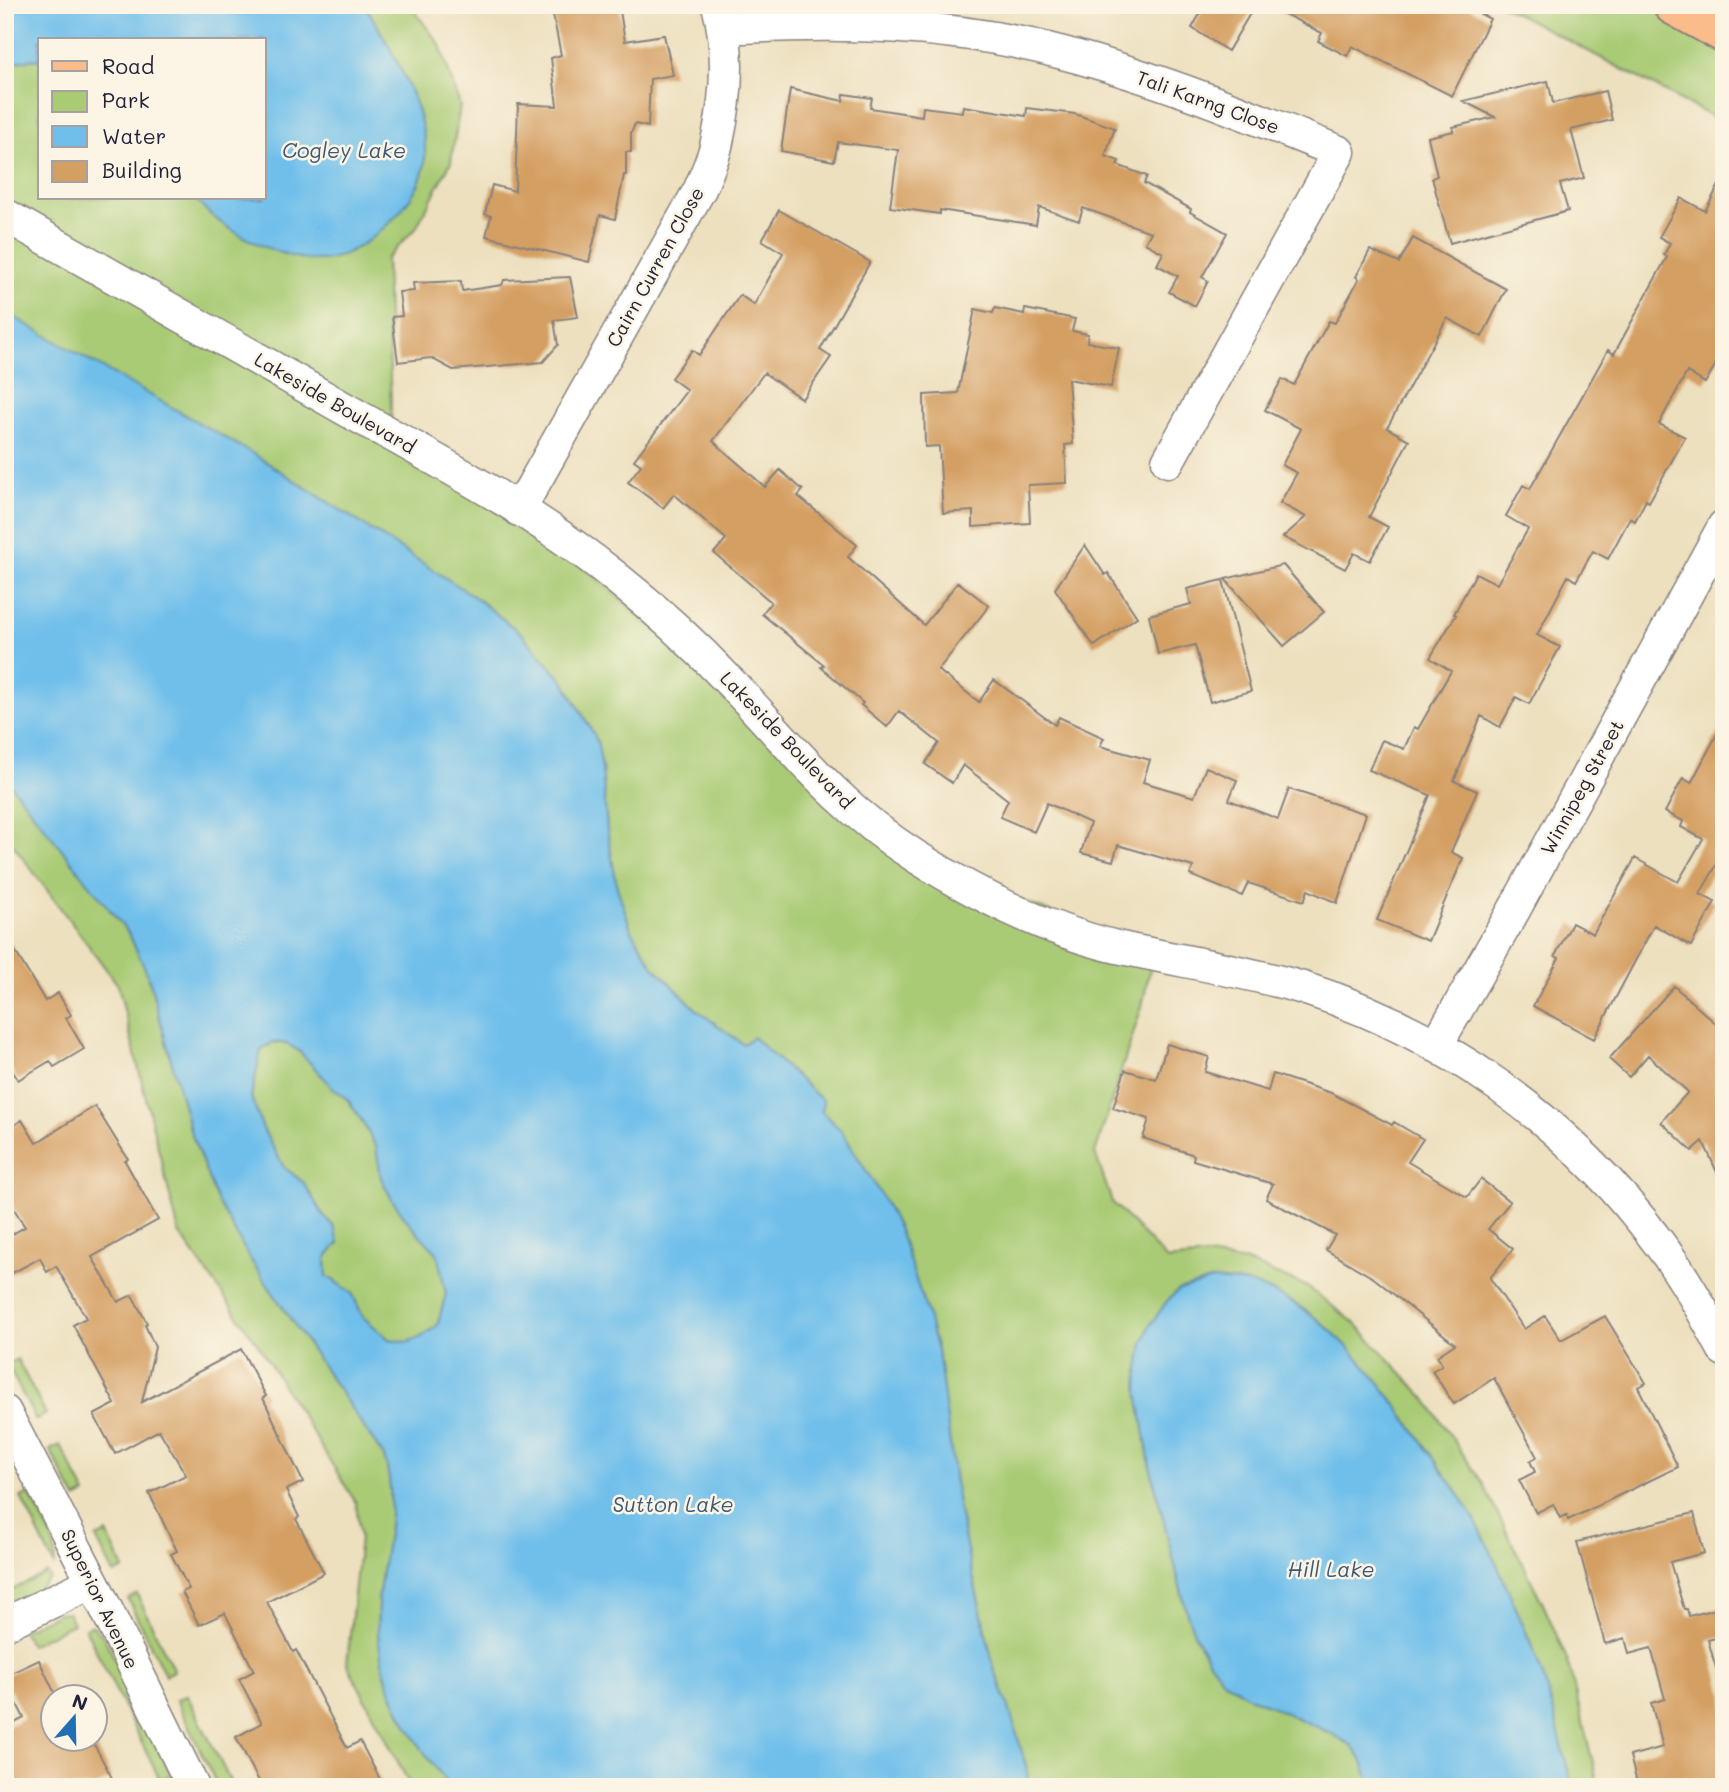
<svg xmlns="http://www.w3.org/2000/svg" width="1729" height="1792" font-family="Mali,sans-serif">
<rect width="100%" height="100%" fill="#fcf5e5"/>
<filter id="ink" filterUnits="userSpaceOnUse"><feTurbulence type="fractalNoise" baseFrequency=".0143" numOctaves="2"/><feDisplacementMap in="SourceGraphic" scale="14" xChannelSelector="R" yChannelSelector="G"/><feConvolveMatrix kernelMatrix="1 2 1 2 8 2 1 2 1" color-interpolation-filters="sRGB"/></filter>
<filter id="wash" filterUnits="userSpaceOnUse"><feTurbulence type="fractalNoise" baseFrequency=".00686" numOctaves="4" result="noise"/><feDisplacementMap in="SourceGraphic" scale="28" xChannelSelector="R" yChannelSelector="G"/><feGaussianBlur stdDeviation="1.57" result="paint"/><feColorMatrix in="noise" values="0 0 0 0 0 0 0 0 0 0 0 0 0 0 0 0 0 1.4 0 .05"/><feComposite in="paint" operator="in"/></filter>
<g filter="url(#wash)">
<rect width="100%" height="100%" fill="#ede0bf"/>
<path fill="#a9cb74" stroke="#667658" stroke-width="2" fill-rule="evenodd" d="M 5,5 L 410,5 L 440,45 L 460,106 L 451,162 L 416,228 L 386,259 L 392,435 L 519,510 L 913,855 L 1153,955 L 1142,1006 L 1095,1153 L 1112,1202 L 1167,1260 L 1206,1256 L 1247,1262 L 1306,1286 L 1356,1324 L 1425,1398 L 1482,1482 L 1543,1604 L 1567,1659 L 1599,1787 L 411,1787 L 347,1664 L 360,1537 L 356,1503 L 257,1343 L 179,1233 L 118,985 L 5,834 ZM 40,40 L 264,40 L 264,198 L 40,198 Z
M 1501,5 L 1673,5 L 1724,33 L 1724,123 Z
M 17,1359 L 46,1414 L 36,1420 L 7,1364 Z
M 60,1445 L 86,1494 L 76,1499 L 50,1450 Z
M 29,1494 C 39,1514 60,1541 54,1565 L 21,1497 Z
M 107,1533 L 124,1569 L 114,1574 L 96,1538 Z
M 46,1573 L 50,1578 L 35,1592 L 5,1607 L 5,1593 Z
M 137,1594 L 174,1671 L 165,1675 L 128,1599 Z
M 68,1612 L 73,1624 L 30,1645 L 23,1630 L 59,1613 Z
M 92,1625 L 104,1637 L 171,1775 L 160,1780 L 85,1628 Z
M 187,1695 L 233,1787 L 218,1787 L 176,1700 Z"/>
<path fill="#70bfeb" stroke="#497093" stroke-width="2" fill-rule="evenodd" d="M 5,5 L 365,5 C 390,46 433,118 424,168 C 417,205 360,258 322,260 C 286,262 215,229 196,198 L 264,198 L 264,40 L 40,40 L 40,60 C 27,57 17,65 5,62 Z
M 5,312 L 257,456 L 472,595 L 522,634 L 565,683 L 597,740 L 602,768 L 607,829 L 617,887 L 631,929 L 654,967 L 697,1010 L 743,1044 L 753,1037 L 823,1101 L 822,1112 L 841,1130 L 881,1195 L 899,1230 L 926,1309 L 939,1358 L 958,1505 L 968,1555 L 995,1672 L 1008,1704 L 1026,1766 L 1029,1787 L 451,1787 C 400,1726 368,1667 380,1585 C 386,1542 398,1500 384,1457 L 252,1262 L 217,1201 L 190,1130 L 148,975 L 129,934 L 5,778 ZM 273,1042 L 287,1044 L 299,1051 L 333,1088 L 348,1100 L 363,1123 L 376,1147 L 381,1178 L 392,1200 L 414,1229 L 437,1253 L 446,1294 L 437,1326 L 421,1337 L 408,1342 L 389,1339 L 363,1317 L 352,1293 L 327,1276 L 326,1258 L 339,1243 L 334,1227 L 321,1212 L 304,1183 L 284,1167 L 263,1129 L 251,1097 L 261,1050 Z
M 1212,1280 C 1228,1281 1245,1281 1260,1287 C 1337,1315 1387,1391 1432,1456 C 1447,1477 1464,1499 1476,1522 C 1497,1561 1514,1603 1531,1644 C 1550,1690 1560,1738 1572,1787 L 1372,1787 L 1363,1762 L 1351,1745 L 1330,1733 L 1246,1695 L 1222,1679 L 1208,1660 L 1196,1638 L 1187,1614 L 1150,1466 L 1138,1392 L 1139,1368 L 1143,1343 L 1149,1327 L 1167,1301 L 1179,1290 Z"/>
<g id="blocks">
<path fill="#d49f62" d="M 551,5 L 619,5 L 625,41 L 664,35 L 673,75 L 650,79 L 648,127 L 635,124 L 631,133 L 631,152 L 626,152 L 626,175 L 624,175 L 615,219 L 600,215 L 589,262 L 486,236 L 491,216 L 485,214 L 492,185 L 515,191 L 518,104 L 557,106 L 551,58 L 561,55 Z
M 1205,5 L 1255,5 L 1228,51 L 1192,28 Z
M 1267,5 L 1464,5 L 1490,19 L 1452,96 L 1352,46 L 1347,56 L 1318,41 L 1322,33 Z
M 1548,81 L 1553,103 L 1605,91 L 1612,120 L 1571,130 L 1584,178 L 1560,184 L 1568,211 L 1450,243 L 1432,178 L 1437,176 L 1428,137 L 1454,131 L 1453,127 L 1495,117 L 1463,101 Z
M 790,89 L 843,101 L 844,94 L 872,98 L 870,108 L 922,116 L 923,107 L 962,112 L 963,106 L 1026,116 L 1027,108 L 1075,114 L 1115,128 L 1105,156 L 1119,161 L 1117,165 L 1147,176 L 1144,183 L 1191,209 L 1190,212 L 1227,233 L 1202,277 L 1208,281 L 1195,306 L 1169,292 L 1178,276 L 1157,265 L 1163,253 L 1145,243 L 1151,232 L 1083,208 L 1079,221 L 1039,207 L 1036,225 L 940,210 L 940,214 L 890,207 L 898,150 L 838,142 L 834,161 L 781,151 Z
M 1724,176 L 1724,350 L 1705,383 L 1687,372 L 1659,424 L 1685,437 L 1649,502 L 1646,500 L 1635,521 L 1630,518 L 1608,559 L 1593,551 L 1576,581 L 1568,576 L 1537,635 L 1560,647 L 1529,704 L 1516,697 L 1500,727 L 1481,716 L 1454,781 L 1477,791 L 1451,852 L 1463,858 L 1428,941 L 1377,920 L 1430,795 L 1369,770 L 1382,740 L 1404,749 L 1414,727 L 1418,729 L 1451,671 L 1430,658 L 1456,615 L 1454,614 L 1476,573 L 1497,584 L 1528,529 L 1506,516 L 1523,485 L 1530,489 L 1608,350 L 1614,354 L 1667,257 L 1664,255 L 1670,243 L 1659,237 L 1681,198 L 1705,211 Z
M 779,210 L 870,262 L 820,350 L 831,357 L 802,399 L 764,373 L 713,441 L 765,487 L 780,470 L 803,490 L 798,496 L 857,545 L 848,557 L 924,625 L 958,582 L 989,606 L 938,670 L 979,702 L 994,680 L 1055,725 L 1059,717 L 1104,738 L 1100,746 L 1150,760 L 1143,782 L 1194,797 L 1206,767 L 1237,780 L 1229,800 L 1278,819 L 1289,789 L 1366,814 L 1337,903 L 1308,890 L 1304,901 L 1248,883 L 1242,896 L 1190,875 L 1193,867 L 1118,845 L 1113,861 L 1081,853 L 1090,823 L 1047,803 L 1034,832 L 1000,817 L 1008,800 L 963,765 L 952,783 L 925,764 L 939,743 L 899,711 L 887,727 L 861,705 L 863,703 L 821,667 L 824,665 L 762,614 L 771,602 L 714,553 L 726,539 L 674,494 L 663,508 L 628,482 L 641,465 L 634,460 L 687,390 L 671,378 L 692,350 L 699,355 L 740,295 L 754,305 L 783,253 L 762,240 Z
M 1413,238 L 1506,289 L 1482,337 L 1447,318 L 1387,428 L 1409,440 L 1369,517 L 1388,527 L 1370,561 L 1354,553 L 1345,569 L 1283,537 L 1306,517 L 1280,503 L 1297,473 L 1282,465 L 1301,429 L 1265,410 L 1282,379 L 1294,385 L 1329,321 L 1335,323 L 1359,279 L 1356,277 L 1370,250 L 1399,263 Z
M 570,277 L 578,317 L 554,320 L 558,345 L 543,362 L 453,370 L 431,358 L 398,362 L 392,317 L 402,316 L 399,292 L 414,291 L 413,283 L 461,281 L 462,291 L 502,285 L 504,280 Z
M 995,308 L 1024,314 L 1025,309 L 1075,319 L 1072,331 L 1088,334 L 1087,342 L 1119,348 L 1111,387 L 1068,379 L 1073,444 L 1065,445 L 1067,483 L 1028,485 L 1030,523 L 973,527 L 973,511 L 943,513 L 939,446 L 925,447 L 924,395 L 958,393 L 975,309 L 993,313 Z
M 1085,545 L 1105,575 L 1108,573 L 1137,617 L 1094,646 L 1055,589 Z
M 1283,565 L 1324,612 L 1284,646 L 1225,579 Z
M 1223,580 L 1251,691 L 1210,702 L 1195,645 L 1158,654 L 1149,615 L 1191,604 L 1187,589 Z
M 1724,721 L 1724,852 L 1700,894 L 1715,902 L 1691,946 L 1654,925 L 1594,1039 L 1533,1006 L 1559,958 L 1555,956 L 1572,923 L 1593,934 L 1635,858 L 1678,882 L 1703,839 L 1681,827 L 1683,821 L 1665,812 L 1683,778 L 1691,783 Z
M 5,934 L 45,1001 L 58,993 L 71,1015 L 66,1018 L 84,1049 L 54,1067 L 50,1061 L 18,1080 L 10,1067 L 5,1066 Z
M 1674,986 L 1724,1031 L 1724,1188 L 1703,1141 L 1692,1151 L 1661,1122 L 1688,1092 L 1648,1055 L 1629,1077 L 1609,1059 Z
M 1167,1044 L 1209,1057 L 1205,1072 L 1268,1091 L 1273,1074 L 1331,1093 L 1392,1125 L 1394,1122 L 1423,1139 L 1408,1162 L 1467,1197 L 1481,1179 L 1510,1202 L 1488,1229 L 1513,1249 L 1490,1278 L 1524,1329 L 1545,1316 L 1561,1340 L 1605,1316 L 1646,1383 L 1638,1387 L 1678,1467 L 1568,1520 L 1567,1515 L 1560,1518 L 1553,1504 L 1536,1513 L 1519,1480 L 1535,1472 L 1530,1461 L 1537,1457 L 1494,1378 L 1454,1404 L 1432,1371 L 1442,1365 L 1437,1356 L 1455,1344 L 1375,1279 L 1326,1250 L 1335,1235 L 1266,1199 L 1273,1184 L 1193,1160 L 1194,1155 L 1143,1138 L 1149,1119 L 1113,1108 L 1125,1070 L 1156,1079 Z
M 95,1106 L 128,1159 L 125,1161 L 158,1220 L 92,1257 L 118,1302 L 132,1295 L 147,1323 L 145,1325 L 155,1347 L 142,1402 L 241,1349 L 266,1396 L 263,1398 L 303,1482 L 286,1490 L 299,1517 L 296,1519 L 324,1573 L 267,1602 L 293,1652 L 296,1650 L 347,1748 L 360,1741 L 384,1787 L 262,1787 L 236,1737 L 262,1723 L 239,1679 L 254,1671 L 225,1613 L 199,1625 L 182,1592 L 189,1589 L 171,1554 L 177,1551 L 149,1493 L 186,1475 L 159,1430 L 115,1454 L 94,1415 L 115,1404 L 73,1325 L 86,1318 L 56,1266 L 47,1272 L 40,1258 L 5,1277 L 5,1238 L 25,1227 L 5,1194 L 5,1131 L 22,1120 L 36,1143 Z
M 1694,1513 L 1704,1553 L 1670,1562 L 1684,1609 L 1687,1609 L 1689,1616 L 1724,1607 L 1724,1636 L 1708,1640 L 1724,1696 L 1724,1787 L 1638,1787 L 1630,1756 L 1663,1747 L 1651,1703 L 1665,1699 L 1651,1648 L 1629,1654 L 1625,1638 L 1605,1644 L 1577,1542 Z
M 39,1660 L 57,1698 L 52,1698 L 52,1740 L 90,1740 L 92,1745 L 94,1744 L 112,1778 L 95,1787 L 5,1787 L 5,1728 L 24,1718 L 5,1680 L 5,1676 Z"/>
</g>
</g>
<g filter="url(#ink)">
<use href="#blocks" fill-opacity="0" stroke="#88817d" stroke-width="2"/>
<g fill="none" stroke-linecap="round" stroke-linejoin="round">
<defs>
<path id="minor" d="M 724,28 C 837,21 953,23 1063,53 C 1158,78 1249,115 1339,152 L 1168,461
M 5,215 C 118,280 231,345 345,409 C 437,461 532,510 614,576 C 656,609 695,645 731,683 C 792,747 839,808 915,856 C 977,895 1045,930 1117,947 C 1179,961 1242,970 1303,988 C 1444,1032 1570,1123 1658,1242 C 1684,1276 1704,1313 1724,1350
M 519,510 L 700,189 C 706,174 714,158 717,142 C 727,98 730,49 718,5
M 1436,1046 L 1514,910 L 1724,526
M 5,1412 L 93,1582 L 193,1787
M 5,1624 L 93,1582"/>
<path id="major" d="M 1673,5 L 1724,33"/>
</defs>
<use href="#minor" stroke="#88817d" stroke-width="35"/>
<use href="#major" stroke="#88817d" stroke-width="42"/>
<use href="#minor" stroke="#fff" stroke-width="32"/>
<use href="#major" stroke="#fabc8b" stroke-width="38"/>
</g>
</g>
<g text-anchor="middle" stroke-width="5" stroke-linejoin="round" paint-order="stroke">
<g font-size="19" fill="#22223b" stroke="#fcf5e5">
<text transform="translate(1208 102) rotate(20)" y="7">Tali Karng Close</text>
<text transform="translate(655 267) rotate(-61)" y="7">Cairn Curren Close</text>
<text transform="translate(335 403) rotate(30)" y="7">Lakeside Boulevard</text>
<text transform="translate(787 740) rotate(46)" y="7">Lakeside Boulevard</text>
<text transform="translate(1582 787) rotate(-61)" y="7">Winnipeg Street</text>
<text transform="translate(100 1599) rotate(64)" y="7">Superior Avenue</text>
</g>
<g font-size="21" font-style="italic" fill="#3d5979" stroke="#fcf5e5">
<text x="344" y="158">Cogley Lake</text>
<text x="673" y="1512">Sutton Lake</text>
<text x="1331" y="1577">Hill Lake</text>
</g>
</g>
<rect width="1729" height="1792" fill="none" stroke="#fcf5e5" stroke-width="28"/>
<rect x="38" y="38" width="228" height="161" fill="#fcf5e5" stroke="#a5a1a1" stroke-width="2"/>
<rect x="52" y="61" width="35" height="10" fill="#fabc8b" stroke="#a5a1a1" stroke-width="2"/>
<text x="102" y="74" font-size="21" fill="#22223b">Road</text>
<rect x="52" y="91" width="35" height="21" fill="#a9cb74" stroke="#a5a1a1" stroke-width="2"/>
<text x="102" y="108" font-size="21" fill="#22223b">Park</text>
<rect x="52" y="126" width="35" height="21" fill="#70bfeb" stroke="#a5a1a1" stroke-width="2"/>
<text x="102" y="144" font-size="21" fill="#22223b">Water</text>
<rect x="52" y="161" width="35" height="21" fill="#d49f62" stroke="#a5a1a1" stroke-width="2"/>
<text x="102" y="178" font-size="21" fill="#22223b">Building</text>
<g transform="translate(74 1718) rotate(20)"><circle r="33" fill="#fcf5e5" stroke="#a5a1a1" stroke-width="2"/>
<path d="M0-5L12 26L0 18L-12 26Z" fill="#1f6fb2"/>
<text y="-10" font-size="19" font-weight="bold" text-anchor="middle" fill="#22223b">N</text>
</g>
</svg>
